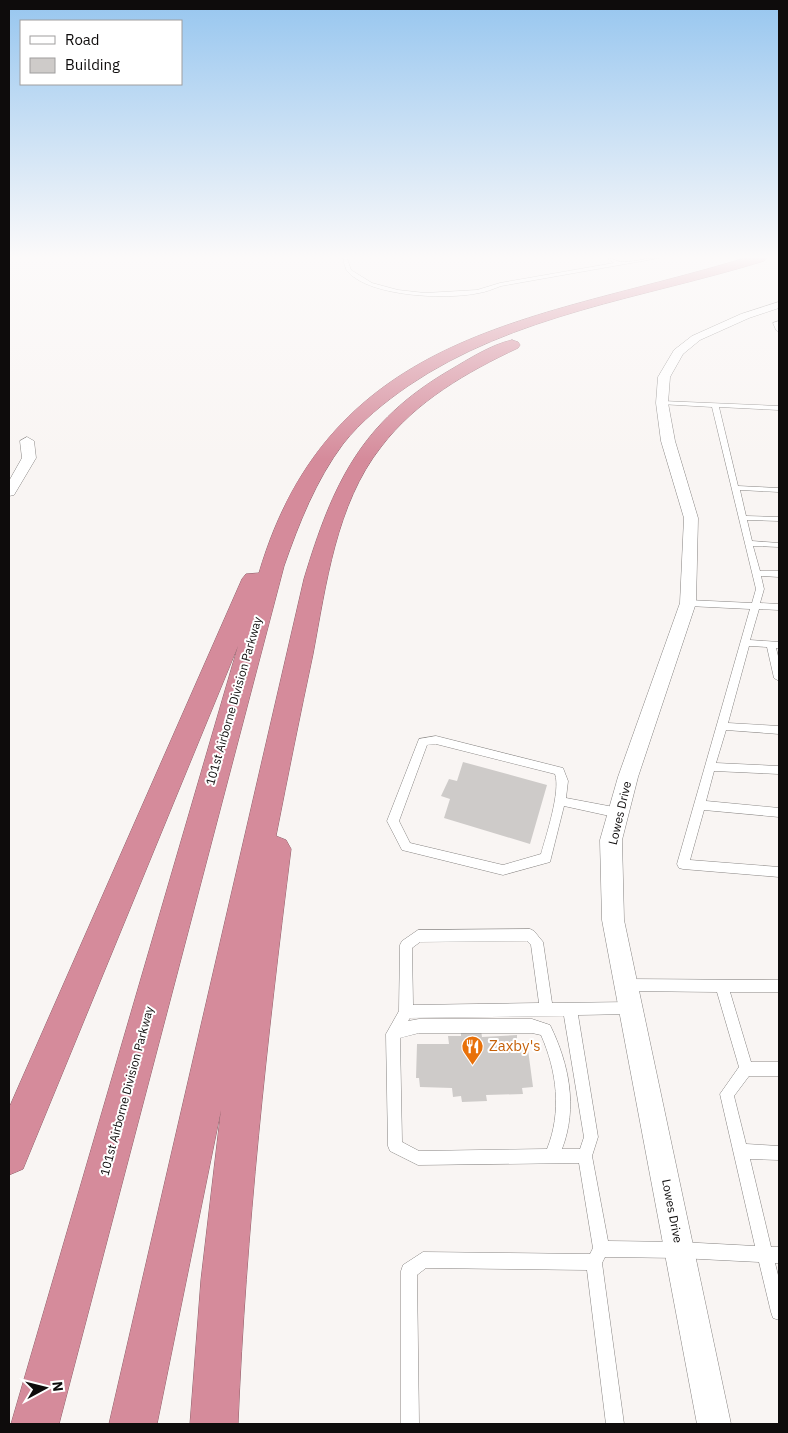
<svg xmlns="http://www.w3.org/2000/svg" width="788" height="1433" font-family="'IBM Plex Sans',sans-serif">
<rect width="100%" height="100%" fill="#f9f5f3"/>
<path fill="#cecbc9" d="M 463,762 L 547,785 L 530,844 L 444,818 L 450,799 L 441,796 L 449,779 L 457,781 Z
M 481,1030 L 482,1037 L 517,1035 L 517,1042 L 527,1042 L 533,1087 L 522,1088 L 523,1094 L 486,1095 L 487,1101 L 462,1102 L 461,1096 L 453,1097 L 452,1088 L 420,1087 L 419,1078 L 416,1078 L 417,1044 L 449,1044 L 448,1036 L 461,1036 L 461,1031 Z"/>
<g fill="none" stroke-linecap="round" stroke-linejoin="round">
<defs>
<path id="lane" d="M 343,258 L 347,258 L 351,270 L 372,283 L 398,290 L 425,293 L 477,290 L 500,283 L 614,263 L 607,258 C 613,258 617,262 622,262 C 635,262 647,258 659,258 L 501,286 C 493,289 486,292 479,293 C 447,300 371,297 348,272 C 345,269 344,262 343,258 Z
M 779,321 L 779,332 L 776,330 L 773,323 Z
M 662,401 L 779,406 L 779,410 L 719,407 L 738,486 L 779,488 L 779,492 L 740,490 L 746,516 L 779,517 L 779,521 L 747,520 L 752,541 L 779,543 L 779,547 L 753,546 L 760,571 L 779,571 L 779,577 L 761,576 L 764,589 L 760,603 L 779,604 L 779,610 L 759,609 L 750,640 L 779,642 L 779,648 L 776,648 L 779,660 L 779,681 L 774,678 L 767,647 L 749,646 L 728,723 L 779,726 L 779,734 L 726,730 L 716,763 L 779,766 L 779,774 L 714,771 L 706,801 L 779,808 L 779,817 L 704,810 L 690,860 L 779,867 L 779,877 L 683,869 L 679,868 L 677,864 L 750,609 L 688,606 L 684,603 L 688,600 L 752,603 L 756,589 L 712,407 L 660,404 L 659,403 Z
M 436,736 L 563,768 L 568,781 L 566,798 L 619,808 L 623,810 L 625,813 L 623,816 L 619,818 L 564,806 L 550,862 L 503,875 L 402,850 L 387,821 L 419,739 ZM 436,744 L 555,774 C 561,791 546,836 541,854 L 503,865 L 410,843 L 399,821 L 427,745 Z
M 530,929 L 534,931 L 543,942 L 552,1003 L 631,1002 L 636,1003 L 638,1008 L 636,1013 L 631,1014 L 578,1015 L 598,1137 L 592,1156 L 608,1241 L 680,1242 L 755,1246 L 720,1094 L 739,1067 L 717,992 L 626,991 L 621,989 L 620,985 L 621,981 L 626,979 L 779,980 L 779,992 L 730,992 L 751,1062 L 779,1062 L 779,1076 L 749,1076 L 734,1096 L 746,1144 L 779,1146 L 779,1160 L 750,1159 L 771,1247 L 779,1247 L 779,1263 L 775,1263 L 779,1279 L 779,1320 L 773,1318 L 771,1312 L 759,1262 L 680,1258 L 605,1257 L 602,1263 L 624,1424 L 606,1424 L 587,1270 L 426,1268 L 417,1275 L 419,1424 L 401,1424 L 401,1271 L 403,1265 L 423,1252 L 590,1254 L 593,1248 L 579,1163 L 418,1165 L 390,1151 L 388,1146 L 386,1034 L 399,1011 L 400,945 L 402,941 L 418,930 ZM 527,941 L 531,945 L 539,1003 L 413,1005 L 412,948 L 420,942 ZM 564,1016 L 584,1137 L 580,1149 L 562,1149 C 578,1107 569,1064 550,1025 L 532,1019 L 419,1019 L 408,1021 L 410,1018 ZM 419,1033 L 532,1033 L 541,1035 C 557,1071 562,1112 547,1149 L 419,1151 L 402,1142 L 400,1038 Z"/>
<path id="street" d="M 779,302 L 779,308 L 749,318 L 700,340 L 683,354 L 670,377 L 668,403 L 675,441 L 698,518 L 696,603 L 638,777 L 622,840 L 624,920 L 731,1424 L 697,1424 L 602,920 L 600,840 L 618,777 L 680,603 L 684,518 L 661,441 L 656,403 L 658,377 L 674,350 L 692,336 L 741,314 Z
M 27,437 L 34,441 L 36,458 L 14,495 L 9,496 L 9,481 L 22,458 L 20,441 Z"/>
<path id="highway" d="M 745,258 L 766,258 L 764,261 C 644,298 514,314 408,386 C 385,402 361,421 343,444 C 316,480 299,523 284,566 L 59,1424 L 11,1424 L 238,646 L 23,1169 L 9,1175 L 9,1108 L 242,579 L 246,574 L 259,573 C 331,328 539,321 745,258 Z
M 512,340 L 518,342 L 520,345 L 518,348 C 467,372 416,401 381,447 C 336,504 326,585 313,654 C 300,715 288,775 276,836 L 286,840 L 291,849 C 267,1040 246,1231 238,1424 L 190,1424 L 201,1280 L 221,1110 L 157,1424 L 109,1424 L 304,579 C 333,483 361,422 450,370 C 469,359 490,345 512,340 Z"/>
</defs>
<use href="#lane" stroke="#888583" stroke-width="1"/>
<use href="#street" stroke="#888583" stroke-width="1"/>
<use href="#highway" stroke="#8f5f69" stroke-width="1"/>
<use href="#lane" fill="#fff" fill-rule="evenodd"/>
<use href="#street" fill="#fff" fill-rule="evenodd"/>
<use href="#highway" fill="#d58b9b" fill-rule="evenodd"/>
</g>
<linearGradient id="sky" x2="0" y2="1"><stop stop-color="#97c6ef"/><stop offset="0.56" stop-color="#fcfafa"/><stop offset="1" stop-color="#fcfafa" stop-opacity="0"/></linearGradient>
<rect width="788" height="459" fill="url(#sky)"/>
<defs>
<symbol id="restaurant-pin" viewBox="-11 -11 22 30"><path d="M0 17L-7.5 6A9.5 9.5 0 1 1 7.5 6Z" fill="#e8710a" stroke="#fff"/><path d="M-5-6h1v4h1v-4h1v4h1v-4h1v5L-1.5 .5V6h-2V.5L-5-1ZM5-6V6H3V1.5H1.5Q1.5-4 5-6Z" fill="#fff"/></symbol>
</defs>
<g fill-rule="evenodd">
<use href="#restaurant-pin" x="460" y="1034" width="25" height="34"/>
</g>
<g text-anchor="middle" stroke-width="4" stroke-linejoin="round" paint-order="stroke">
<g font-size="12" fill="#0e0c0c" stroke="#fff">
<text transform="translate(234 701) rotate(-74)" y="4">101st Airborne Division Parkway</text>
<text transform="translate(620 813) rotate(-77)" y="4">Lowes Drive</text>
<text transform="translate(127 1091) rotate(-75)" y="4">101st Airborne Division Parkway</text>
<text transform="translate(672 1211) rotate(79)" y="4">Lowes Drive</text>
</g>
<g font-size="15" fill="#c56008" stroke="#fff" text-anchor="start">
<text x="489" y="1051">Zaxby's</text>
</g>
</g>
<rect width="788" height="1433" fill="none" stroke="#0e0c0c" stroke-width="20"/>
<rect x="20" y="20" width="162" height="65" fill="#ffffff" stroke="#9f9e9e"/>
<rect x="30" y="36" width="25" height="8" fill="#ffffff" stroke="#9f9e9e"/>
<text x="65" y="45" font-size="15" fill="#0e0c0c">Road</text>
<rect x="30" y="58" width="25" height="15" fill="#cecbc9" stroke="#9f9e9e"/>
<text x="65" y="70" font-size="15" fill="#0e0c0c">Building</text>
<g transform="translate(45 1388) rotate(83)" stroke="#ffffff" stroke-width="4" paint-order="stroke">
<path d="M0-4L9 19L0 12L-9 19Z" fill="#0e0c0c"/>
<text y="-8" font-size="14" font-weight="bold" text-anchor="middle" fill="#0e0c0c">N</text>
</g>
</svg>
